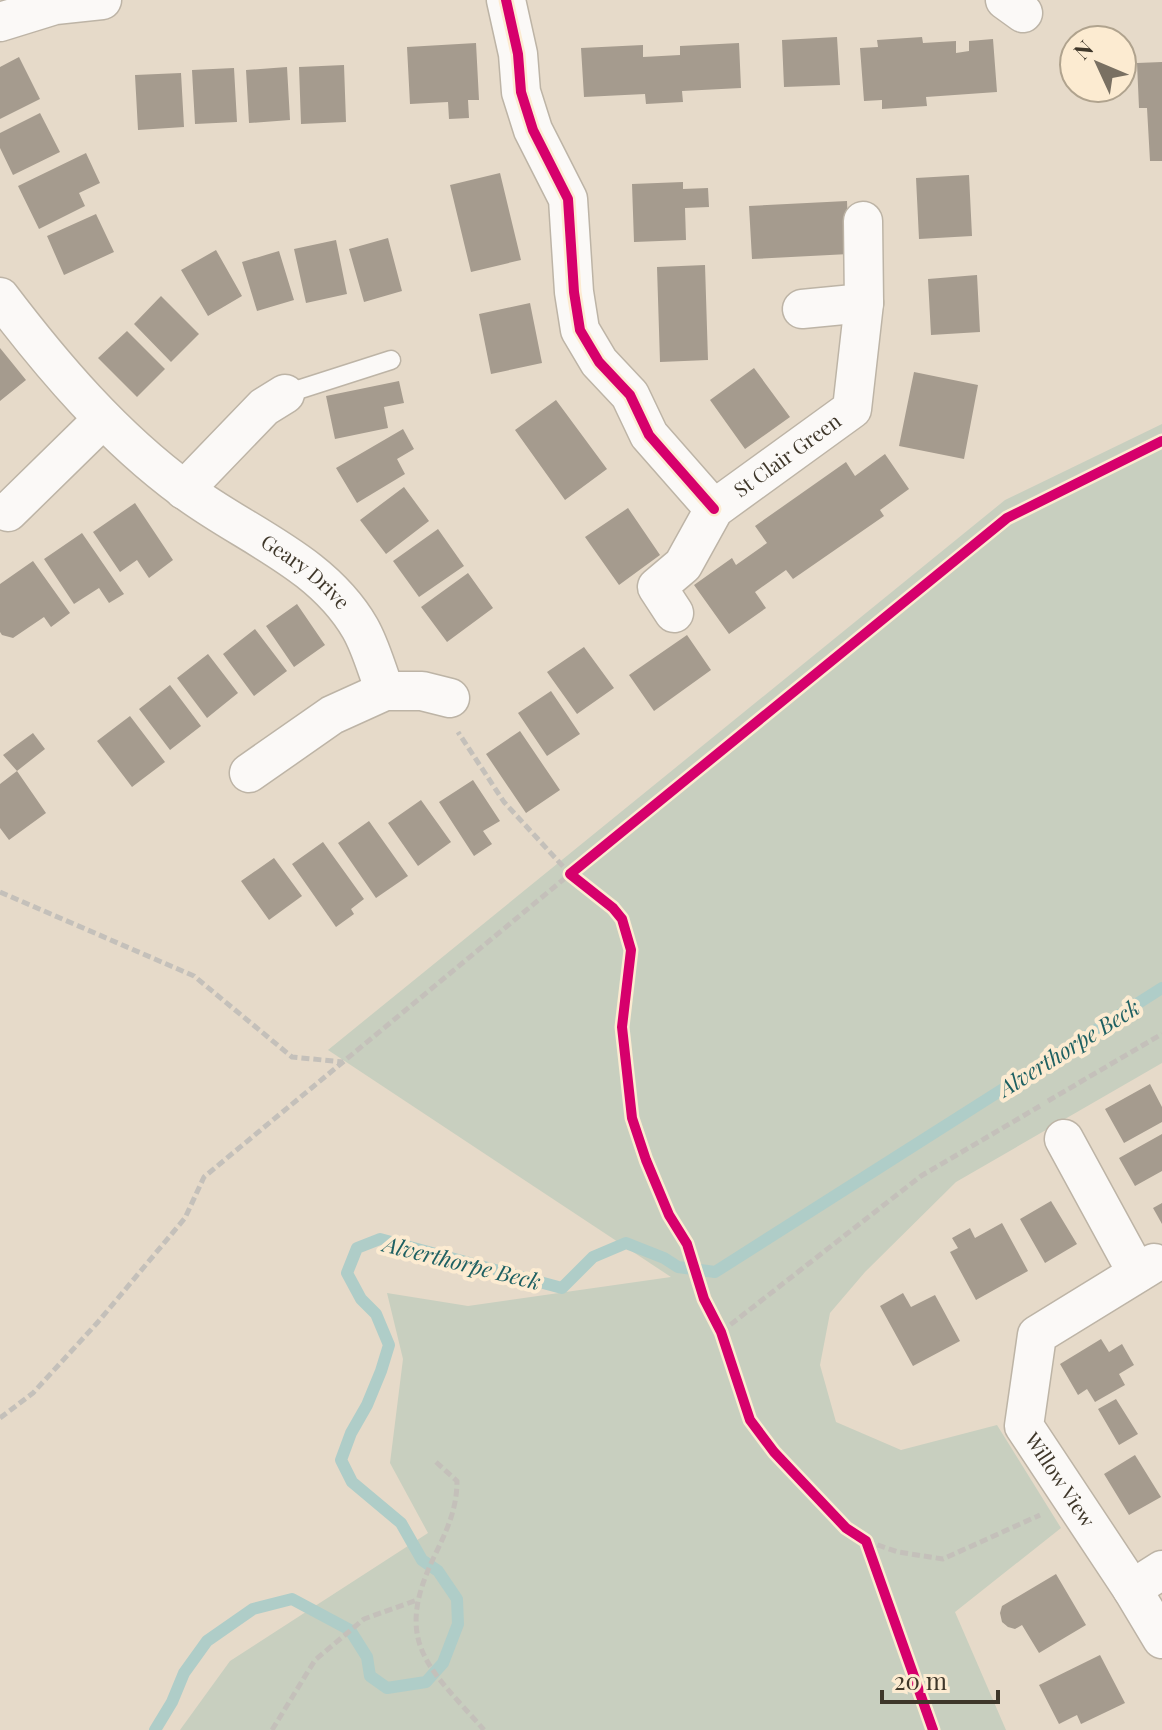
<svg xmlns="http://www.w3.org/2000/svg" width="1162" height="1730" font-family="'Playfair Display',serif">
<rect width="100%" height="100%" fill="#e6dac9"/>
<path fill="#c8cfbf" d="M 1162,424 L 1162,1063 L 956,1182 L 865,1272 L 830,1313 L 820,1365 L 836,1422 L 901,1450 L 997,1425 L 1061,1528 L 955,1612 L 1006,1730 L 180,1730 L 230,1661 L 428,1533 L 390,1463 L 403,1359 L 387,1293 L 468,1306 L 671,1277 L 328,1050 L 1005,500 Z"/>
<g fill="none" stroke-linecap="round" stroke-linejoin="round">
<path stroke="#afcdc8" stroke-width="12" d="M 155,1730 L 172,1702 L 184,1673 L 207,1641 L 253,1609 L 292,1599 L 350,1630 L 367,1657 L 370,1676 L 387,1688 L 426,1682 L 443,1663 L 458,1624 L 457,1599 L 438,1571 L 422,1560 L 401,1523 L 352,1482 L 341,1460 L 351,1433 L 367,1405 L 381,1371 L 389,1345 L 376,1314 L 361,1299 L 347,1273 L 357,1248 L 380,1239 L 562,1288 L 593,1257 L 626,1243 L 664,1258 L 678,1267 L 715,1272 L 1162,988"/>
</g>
<path fill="#a59b8e" d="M 837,37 L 840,85 L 784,87 L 782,40 Z
M 922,37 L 923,43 L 956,41 L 956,53 L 969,51 L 969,41 L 993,39 L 997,92 L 926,97 L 927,106 L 882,109 L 882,100 L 864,101 L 860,48 L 878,47 L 877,40 Z
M 476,43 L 479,100 L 468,100 L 469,118 L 449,119 L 448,102 L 410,104 L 407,47 Z
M 739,43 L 741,88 L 682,91 L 683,102 L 646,104 L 645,94 L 584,97 L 581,48 L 643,45 L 643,57 L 680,55 L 680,46 Z
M 19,57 L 40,99 L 0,119 L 0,67 Z
M 1162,62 L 1162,161 L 1150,161 L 1147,108 L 1139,108 L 1137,63 Z
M 344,65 L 346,122 L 301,124 L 299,67 Z
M 287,67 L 290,120 L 249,123 L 246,70 Z
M 234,68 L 237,122 L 195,124 L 192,70 Z
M 181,73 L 184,127 L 138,130 L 135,75 Z
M 40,113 L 60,152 L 13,175 L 0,148 L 0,133 Z
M 86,153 L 100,183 L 79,193 L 85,206 L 39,229 L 18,186 Z
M 500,173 L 521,260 L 471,272 L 450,185 Z
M 969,175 L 972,236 L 919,239 L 916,178 Z
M 683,182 L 683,189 L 708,188 L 709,207 L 685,208 L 686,240 L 634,242 L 632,184 Z
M 847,201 L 849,254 L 752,259 L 749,206 Z
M 96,214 L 114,252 L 64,275 L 47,236 Z
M 388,238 L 402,291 L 364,302 L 349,249 Z
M 336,240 L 347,294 L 306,303 L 294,249 Z
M 216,250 L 242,296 L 208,316 L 181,270 Z
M 279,251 L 294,300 L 257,311 L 242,262 Z
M 705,265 L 708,360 L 660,362 L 657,267 Z
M 977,275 L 980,332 L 931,335 L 928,279 Z
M 161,296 L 199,334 L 171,362 L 134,324 Z
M 530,303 L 542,363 L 491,374 L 479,314 Z
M 127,331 L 165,369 L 137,397 L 98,358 Z
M 0,348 L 26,380 L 0,401 Z
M 754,368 L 790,417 L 745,449 L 710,400 Z
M 914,372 L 978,385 L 964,459 L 899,446 Z
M 399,381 L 404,403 L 384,407 L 388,428 L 335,439 L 326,396 Z
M 556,400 L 607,469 L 565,500 L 515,430 Z
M 403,429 L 414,449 L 397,459 L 405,474 L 357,503 L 336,468 Z
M 885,454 L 909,489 L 880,510 L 884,516 L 793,579 L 786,570 L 755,592 L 766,608 L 729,634 L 694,585 L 732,558 L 736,565 L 767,543 L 755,526 L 846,462 L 855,476 Z
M 404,487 L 429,521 L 386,554 L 360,520 Z
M 135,503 L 173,560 L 149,578 L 137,560 L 120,572 L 93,532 Z
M 628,508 L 660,555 L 619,585 L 585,537 Z
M 438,529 L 464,566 L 419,597 L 393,561 Z
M 82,533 L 124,594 L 109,603 L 99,588 L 74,604 L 44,559 Z
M 33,561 L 70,613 L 51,627 L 44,617 L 13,638 L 2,635 L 0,632 L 0,584 Z
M 468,573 L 493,608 L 447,642 L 421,607 Z
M 297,604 L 325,645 L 294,667 L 266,626 Z
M 255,629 L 287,671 L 254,696 L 223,654 Z
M 687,635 L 711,670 L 654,711 L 629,675 Z
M 584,647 L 614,688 L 577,714 L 547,672 Z
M 208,654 L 238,693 L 207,718 L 177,678 Z
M 170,685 L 201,726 L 170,750 L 139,709 Z
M 551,691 L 580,734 L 547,756 L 518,713 Z
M 130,716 L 165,762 L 132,787 L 97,741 Z
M 520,731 L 560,790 L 526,813 L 486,754 Z
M 33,733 L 45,749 L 17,771 L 46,813 L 9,840 L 0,828 L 0,784 L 17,771 L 3,755 Z
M 473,780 L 500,821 L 483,831 L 492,844 L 474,856 L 439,802 Z
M 421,800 L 451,842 L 418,866 L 388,823 Z
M 369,821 L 408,876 L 376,898 L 338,843 Z
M 323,842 L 364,899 L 351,909 L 354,914 L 336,927 L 292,864 Z
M 274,858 L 302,896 L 269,920 L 241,881 Z
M 1150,1084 L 1162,1107 L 1162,1122 L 1124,1143 L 1105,1109 Z
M 1162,1134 L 1162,1171 L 1135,1186 L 1119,1158 Z
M 1051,1201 L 1077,1244 L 1045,1263 L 1020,1219 Z
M 1162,1203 L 1162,1224 L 1153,1208 Z
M 1002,1223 L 1028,1271 L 976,1300 L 950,1252 L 958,1248 L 952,1238 L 970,1228 L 975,1238 Z
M 903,1293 L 911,1307 L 935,1295 L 960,1341 L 913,1366 L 880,1306 Z
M 1101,1339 L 1109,1352 L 1122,1344 L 1134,1365 L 1119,1374 L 1125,1385 L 1095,1402 L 1087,1389 L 1078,1395 L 1060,1364 Z
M 1116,1399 L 1138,1434 L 1119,1445 L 1098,1409 Z
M 1135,1455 L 1161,1497 L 1129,1515 L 1104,1474 Z
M 1056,1574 L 1086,1625 L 1039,1653 L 1022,1625 L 1015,1629 L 1008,1627 L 1002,1622 L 1000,1613 L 1002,1606 Z
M 1100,1655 L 1125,1703 L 1081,1724 L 1077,1715 L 1059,1724 L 1039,1685 Z"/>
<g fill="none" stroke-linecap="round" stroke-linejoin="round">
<defs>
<path id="lane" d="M 285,394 L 391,360"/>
<g id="street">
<path d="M 506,0 L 518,54 L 521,92 L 533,130 L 568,199 L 574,292 L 580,330 L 599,362 L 630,395 L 649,435 L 714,509"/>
<path d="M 1005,0 L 1023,13"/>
<path d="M 0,22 L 55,5 L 102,0"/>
<path id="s1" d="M 0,297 C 54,368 113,437 185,490 C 245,535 321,561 360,628 C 371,647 377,671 385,691"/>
<path d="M 802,309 L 864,303"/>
<path d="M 184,490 L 264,407 L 285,394"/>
<path d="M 8,512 L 103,419"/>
<path id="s2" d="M 674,613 L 657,587 L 683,565 L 714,509 L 852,409 L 864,303 L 863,221"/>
<path d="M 249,773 L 332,715 L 385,691 L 422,691 L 450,698"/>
<path d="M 1064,1139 L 1137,1273"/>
<path id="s3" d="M 1154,1263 L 1037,1335 L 1024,1426 L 1132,1589 L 1162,1639"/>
<path d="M 1132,1589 L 1162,1570"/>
</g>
</defs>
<use href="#lane" stroke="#bdb4a6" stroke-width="21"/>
<use href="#street" stroke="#bdb4a6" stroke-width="41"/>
<path stroke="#c4c0ba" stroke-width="5" stroke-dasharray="8 4" stroke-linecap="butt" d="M 0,892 L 194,976 L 292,1057 L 343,1062
M 1048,1101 L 1162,1034
M 721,1332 L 921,1176 L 1040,1106
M 0,1418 L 33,1393 L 98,1322 L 185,1218 L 204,1177 L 570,874 L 504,802 L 458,732
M 436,1462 L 457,1481 C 457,1510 446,1532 434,1557 C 392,1644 430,1668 484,1730
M 866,1541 L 898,1552 L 943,1559 L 1040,1515
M 272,1730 L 315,1660 L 364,1619 L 417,1600"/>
<use href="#lane" stroke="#fbf9f7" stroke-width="18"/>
<use href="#street" stroke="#fbf9f7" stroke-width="38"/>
<defs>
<path id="cycleway" d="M 506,0 L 518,54 L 521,92 L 533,130 L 568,199 L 574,292 L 580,330 L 599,362 L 630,395 L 649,435 L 714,509
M 933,1730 L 866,1541 L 846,1528 L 774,1452 L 750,1420 L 721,1332 L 704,1299 L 687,1244 L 669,1215 L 646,1160 L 632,1118 L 622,1027 L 631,950 L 622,919 L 613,908 L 570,874 L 1007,518 L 1162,441"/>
</defs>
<use href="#cycleway" stroke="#fcebd1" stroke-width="15"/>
<use href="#cycleway" stroke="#d6006c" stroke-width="10"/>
</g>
<g text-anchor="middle" stroke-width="8" stroke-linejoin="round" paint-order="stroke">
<g font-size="20" fill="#3f372a" stroke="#fcebd1">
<text dy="7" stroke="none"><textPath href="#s2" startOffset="220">St Clair Green</textPath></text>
<text dy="7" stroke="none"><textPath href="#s1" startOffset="414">Geary Drive</textPath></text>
<text dy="7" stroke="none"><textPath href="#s3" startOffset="294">Willow View</textPath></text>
</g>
<g font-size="22" font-style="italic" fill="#1e6062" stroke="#fcebd1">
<text transform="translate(1069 1048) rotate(-32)" y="8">Alverthorpe Beck</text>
<text transform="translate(462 1263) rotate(14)" y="8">Alverthorpe Beck</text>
</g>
</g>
<g transform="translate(1098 64) rotate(314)"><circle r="38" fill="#fcebd1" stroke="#b0a38e" stroke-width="2"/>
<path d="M0-6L14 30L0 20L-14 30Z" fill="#797062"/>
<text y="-12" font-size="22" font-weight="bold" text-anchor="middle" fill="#3f372a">N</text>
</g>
<path d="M882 1690v12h116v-12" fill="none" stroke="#3f372a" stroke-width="4"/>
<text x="894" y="1690" font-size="24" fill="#3f372a" stroke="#fcebd1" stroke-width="6" paint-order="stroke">20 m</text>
</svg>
